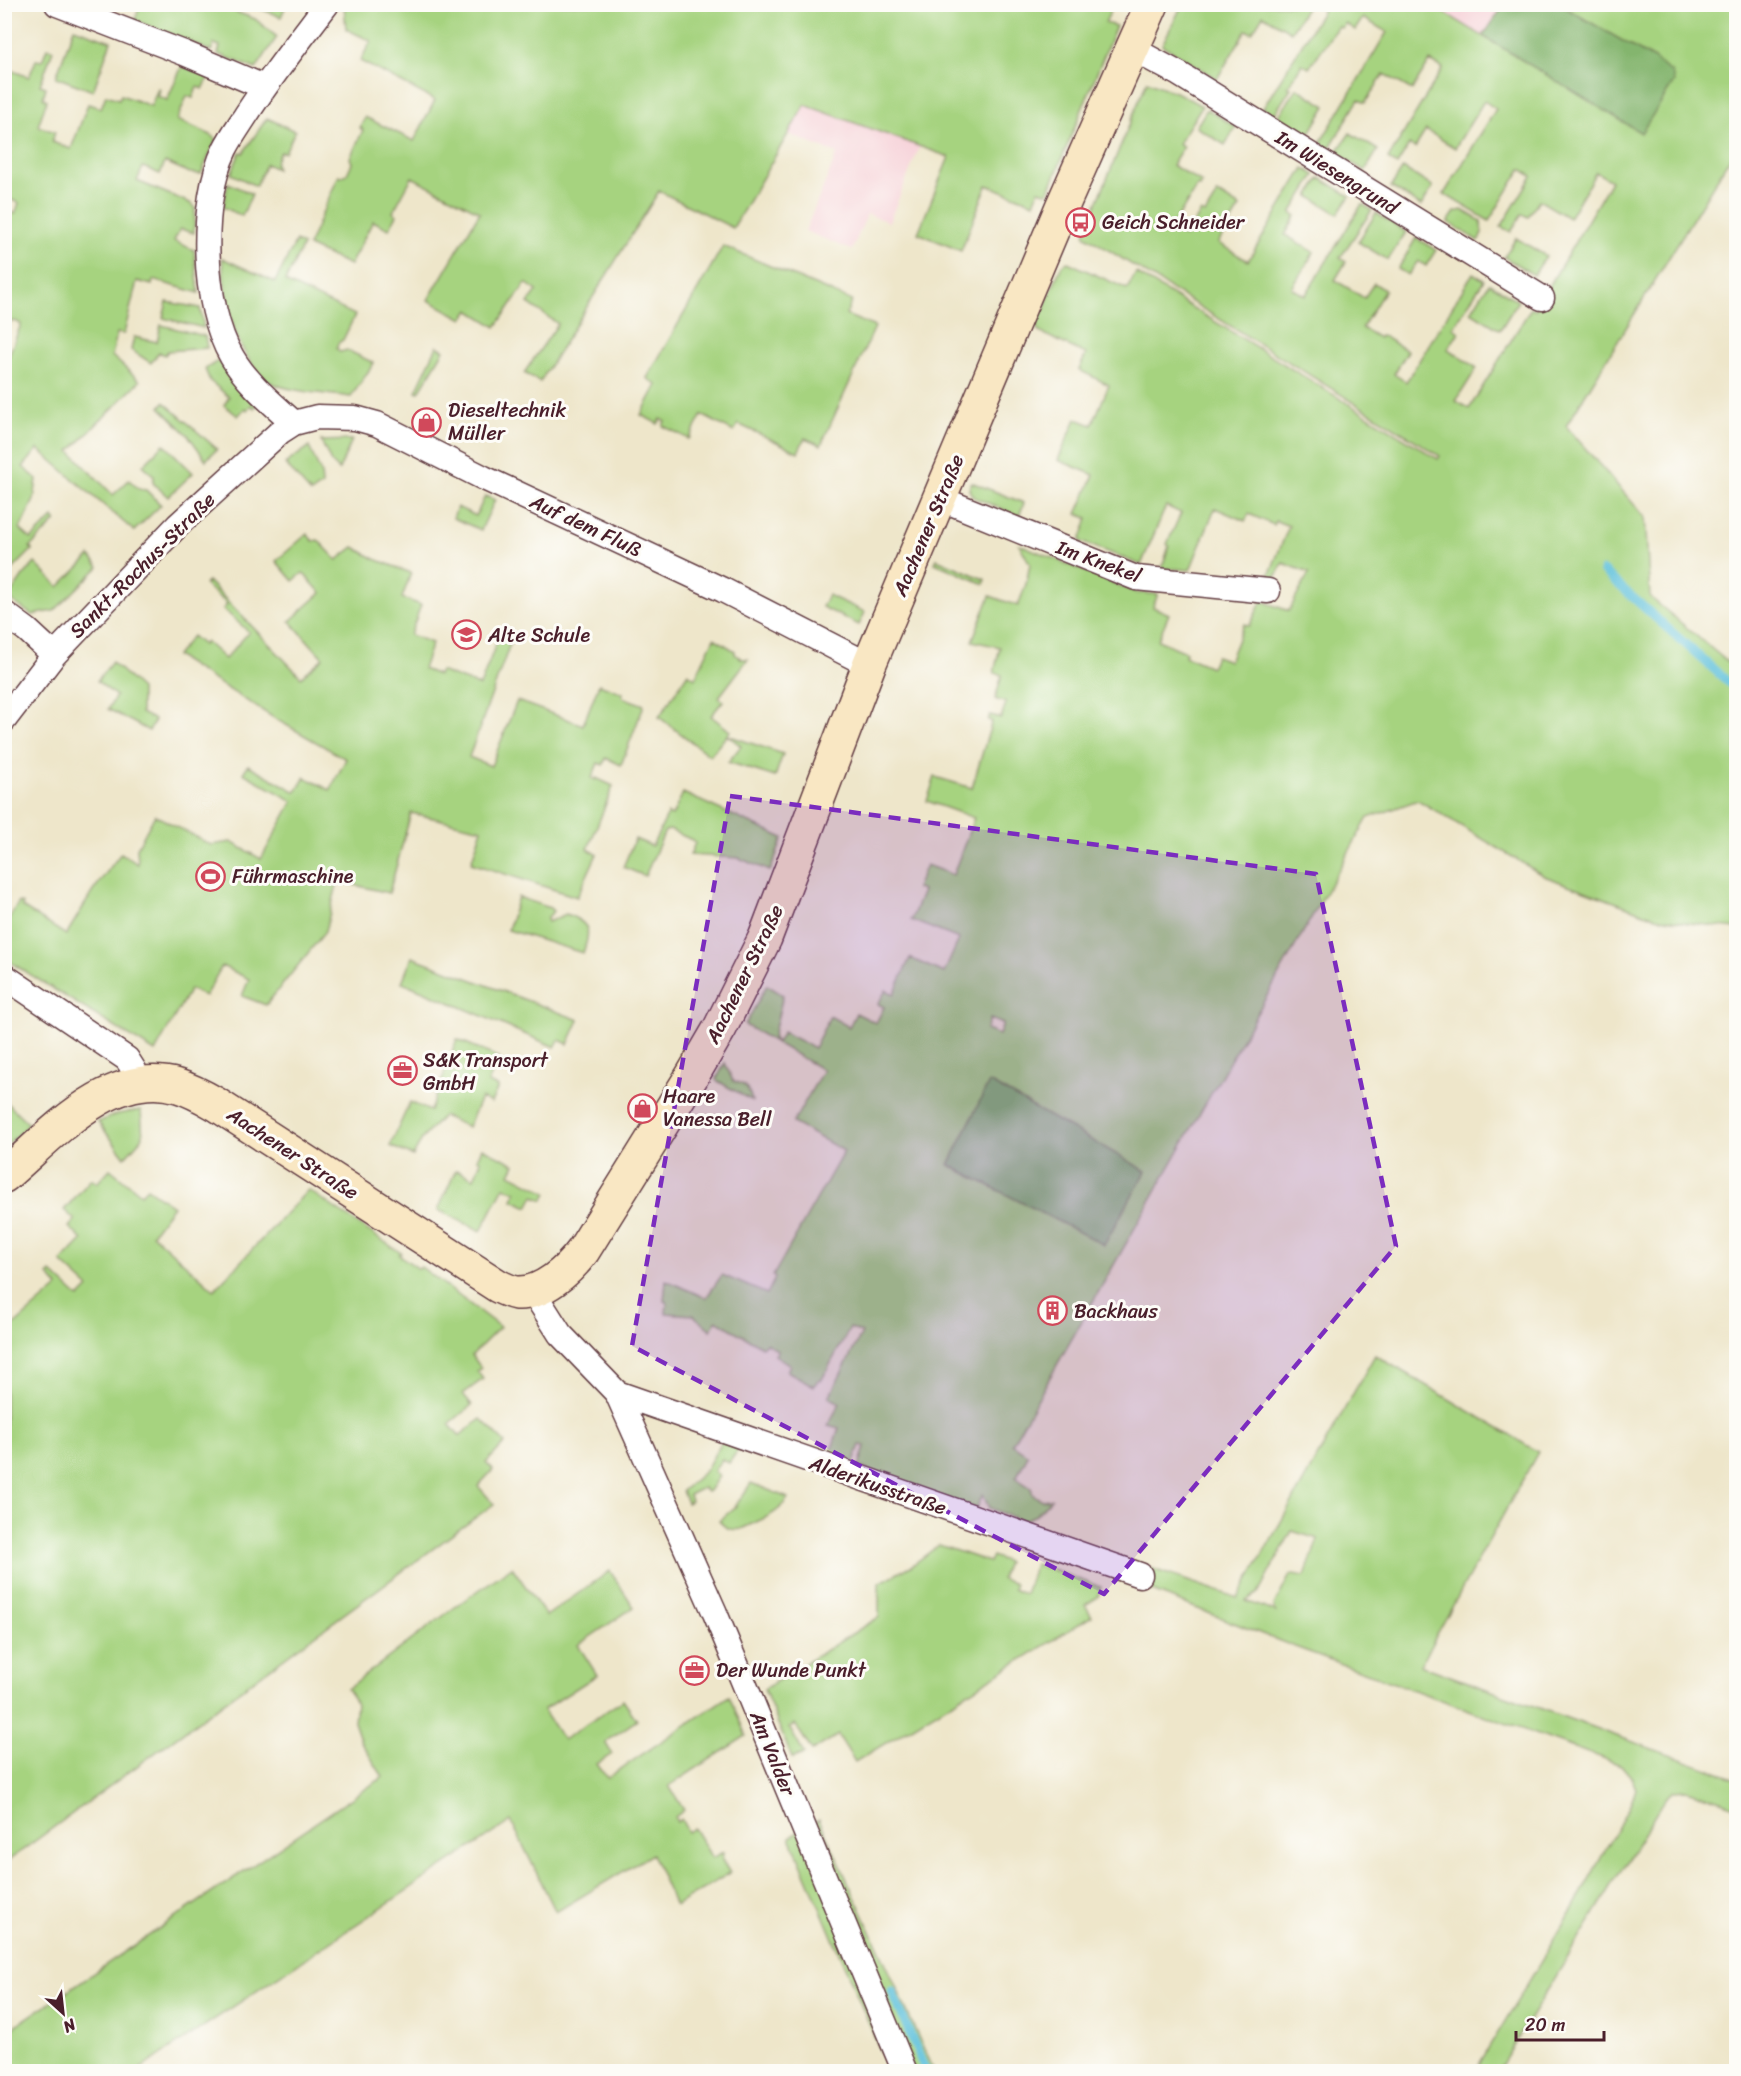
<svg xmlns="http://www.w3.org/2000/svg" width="1741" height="2076" font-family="Sriracha,sans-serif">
<rect width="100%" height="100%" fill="#fdfcf7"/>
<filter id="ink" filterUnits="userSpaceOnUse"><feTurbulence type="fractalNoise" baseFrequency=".0167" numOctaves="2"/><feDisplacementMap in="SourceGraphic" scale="12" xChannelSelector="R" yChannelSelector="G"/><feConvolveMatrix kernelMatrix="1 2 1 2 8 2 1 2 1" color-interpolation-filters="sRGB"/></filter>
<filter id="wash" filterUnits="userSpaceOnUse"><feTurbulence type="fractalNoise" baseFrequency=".008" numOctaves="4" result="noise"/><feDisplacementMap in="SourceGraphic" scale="24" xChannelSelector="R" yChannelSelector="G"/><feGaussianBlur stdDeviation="1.35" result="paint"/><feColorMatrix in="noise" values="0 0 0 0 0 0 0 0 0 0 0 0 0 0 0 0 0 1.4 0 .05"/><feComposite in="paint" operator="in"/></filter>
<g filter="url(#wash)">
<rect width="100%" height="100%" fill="#eee6ca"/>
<path fill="#f6cfd7" d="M 1432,5 L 1504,5 L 1483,36 Z
M 805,105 L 920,146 L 889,222 L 867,214 L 852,250 L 805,231 L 837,154 L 788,134 Z"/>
<path fill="#a6d37f" stroke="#787955" stroke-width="1.5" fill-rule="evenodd" d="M 140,5 L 217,5 L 255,19 L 277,37 L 256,69 L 218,54 L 220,46 L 214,44 L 211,51 L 135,20 Z
M 251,5 L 286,4 L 286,5 L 281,17 Z
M 344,5 L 1114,4 L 1105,23 L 1116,26 L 1048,193 L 1039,190 L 1034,203 L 987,185 L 961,251 L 918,233 L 949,157 L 805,105 L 733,228 L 659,191 L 540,382 L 524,373 L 558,324 L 528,303 L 537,291 L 526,283 L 496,327 L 469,310 L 463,319 L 428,300 L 480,212 L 412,177 L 393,212 L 397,215 L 389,229 L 373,221 L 350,265 L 308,246 L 339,175 L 341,177 L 347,174 L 352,163 L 350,158 L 363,130 L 360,128 L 365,117 L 414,141 L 435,100 L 360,61 L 371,41 L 346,29 Z
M 1182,5 L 1182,4 L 1308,5 L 1291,32 L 1263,15 L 1252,33 L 1246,30 L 1217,79 L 1162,45 Z
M 1314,5 L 1432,5 L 1545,74 L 1654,59 L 1569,10 L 1565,5 L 1736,5 L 1736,148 L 1566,426 L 1645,517 L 1650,597 L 1736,669 L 1736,928 L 1688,923 L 1655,917 L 1544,876 L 1418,800 L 1368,818 L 1012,1444 L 1028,1455 L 1016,1478 L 1031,1488 L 1033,1495 L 1042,1500 L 1051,1499 L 1036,1515 L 1022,1521 L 989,1508 L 983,1495 L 976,1509 L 859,1467 L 865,1446 L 860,1445 L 853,1465 L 829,1457 L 839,1428 L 828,1425 L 840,1403 L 829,1397 L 862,1333 L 850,1328 L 821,1381 L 818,1380 L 814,1386 L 787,1371 L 790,1365 L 775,1355 L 778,1351 L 766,1343 L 762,1347 L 716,1320 L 711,1330 L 693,1315 L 666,1313 L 667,1302 L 664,1301 L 666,1280 L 706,1298 L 722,1275 L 767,1294 L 775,1278 L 773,1276 L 844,1151 L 793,1123 L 823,1070 L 745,1025 L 767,985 L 783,995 L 773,1037 L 777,1043 L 783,1032 L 814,1048 L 830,1016 L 849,1027 L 856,1013 L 876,1023 L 884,1007 L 878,1004 L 886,990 L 894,994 L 910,958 L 944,973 L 959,939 L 911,920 L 923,891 L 916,888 L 926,865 L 953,875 L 974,818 L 927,801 L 935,777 L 972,788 L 992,721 L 988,720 L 990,715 L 1001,718 L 1006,703 L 995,699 L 1002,675 L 994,673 L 1000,647 L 972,641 L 990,596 L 1018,606 L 1026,584 L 1030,564 L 1019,544 L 1137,593 L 1158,594 L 1153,607 L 1169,614 L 1158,640 L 1186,652 L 1185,656 L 1211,667 L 1216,656 L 1229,661 L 1244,624 L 1249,626 L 1262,601 L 1289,611 L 1309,573 L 1283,563 L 1275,578 L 1268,578 L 1289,526 L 1276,521 L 1274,525 L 1249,514 L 1245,521 L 1215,508 L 1190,570 L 1162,568 L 1169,546 L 1167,544 L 1181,513 L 1166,506 L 1141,565 L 1080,541 L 1088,518 L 1077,514 L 1094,475 L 1058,460 L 1076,419 L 1092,425 L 1109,385 L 1079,370 L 1086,354 L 1039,332 L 1036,326 L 1062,265 L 1068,262 L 1127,289 L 1136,273 L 1438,459 L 1440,456 L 1084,235 L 1147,81 L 1180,94 L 1202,106 L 1178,144 L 1183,147 L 1172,165 L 1202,183 L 1200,187 L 1197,186 L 1171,229 L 1185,237 L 1201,212 L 1205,214 L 1218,193 L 1240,207 L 1218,243 L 1248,261 L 1304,168 L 1315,175 L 1291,213 L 1296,216 L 1285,235 L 1314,252 L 1292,288 L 1305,296 L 1362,204 L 1372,210 L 1340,258 L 1346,262 L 1335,280 L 1364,298 L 1374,283 L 1385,290 L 1362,328 L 1379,338 L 1381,335 L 1408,351 L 1394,374 L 1406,382 L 1473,273 L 1484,280 L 1453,328 L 1459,332 L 1448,349 L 1477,368 L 1456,401 L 1469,409 L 1531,308 L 1535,310 L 1611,181 L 1596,172 L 1569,218 L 1539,200 L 1528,217 L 1522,214 L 1511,232 L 1501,227 L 1532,176 L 1521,169 L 1489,221 L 1444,194 L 1496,109 L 1484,101 L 1455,148 L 1426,130 L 1415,148 L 1409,145 L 1397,165 L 1388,159 L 1443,68 L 1430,61 L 1412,90 L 1384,74 L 1365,103 L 1359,99 L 1329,149 L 1320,143 L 1387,32 L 1363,18 L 1355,30 L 1345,23 L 1342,28 L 1338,26 L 1309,68 L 1302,64 L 1288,87 L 1291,88 L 1274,115 L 1263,108 L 1323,10 ZM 990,1019 L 1003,1024 L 999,1035 L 986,1030 Z
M 74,28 L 111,41 L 93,91 L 56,77 Z
M 47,48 L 53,50 L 40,85 L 46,87 L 43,98 L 47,100 L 38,126 L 55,132 L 52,142 L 71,149 L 88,104 L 101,108 L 106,95 L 119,99 L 121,95 L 151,106 L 158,88 L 160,89 L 157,96 L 167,100 L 182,66 L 209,77 L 203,89 L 197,87 L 193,98 L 187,96 L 177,120 L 211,135 L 216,140 L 201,174 L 190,173 L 165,162 L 160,174 L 143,167 L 137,181 L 190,203 L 195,208 L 194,233 L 180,229 L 174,241 L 194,250 L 199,293 L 153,280 L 152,285 L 137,281 L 124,334 L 117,333 L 112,356 L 140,381 L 70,451 L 113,495 L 129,480 L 139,489 L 146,490 L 161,505 L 134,531 L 38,449 L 23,467 L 37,479 L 34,500 L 20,529 L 31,539 L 53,518 L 56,521 L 30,547 L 32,550 L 13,569 L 4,564 L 4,368 L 21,324 L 15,321 L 5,323 L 4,210 L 15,214 L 19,203 L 7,198 L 5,205 L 5,68 L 29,77 L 36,60 L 42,61 Z
M 1297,88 L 1326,106 L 1308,136 L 1278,117 Z
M 1207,109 L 1236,127 L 1225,145 L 1196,127 Z
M 267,118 L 295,131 L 285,152 L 280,152 L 275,163 L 277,169 L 266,164 L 256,186 L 231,174 L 240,152 L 243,153 Z
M 1350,133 L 1378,150 L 1365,171 L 1336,153 Z
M 1403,168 L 1433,187 L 1421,206 L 1391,187 Z
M 1320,178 L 1350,196 L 1338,214 L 1309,196 Z
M 228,183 L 252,194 L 242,216 L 223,207 Z
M 1462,210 L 1481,221 L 1482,234 L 1478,241 L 1448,222 L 1455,212 Z
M 1376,213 L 1406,232 L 1388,260 L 1358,242 Z
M 1416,238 L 1436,250 L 1426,266 L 1418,261 L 1408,275 L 1398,269 Z
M 1516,238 L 1546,256 L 1534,275 L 1504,257 Z
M 296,241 L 303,245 L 285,282 L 355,315 L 343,340 L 338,343 L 337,349 L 341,352 L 347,350 L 374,363 L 351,397 C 323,393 290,393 265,380 C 259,377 255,368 251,363 C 229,331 225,295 222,258 L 275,282 Z
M 723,246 L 852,301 L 846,315 L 875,327 L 821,445 L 805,438 L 798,452 L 738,424 L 734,432 L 702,415 L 689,439 L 663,426 L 665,421 L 661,419 L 658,424 L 641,415 L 657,385 L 647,378 Z
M 1489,283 L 1518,301 L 1500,330 L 1471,312 Z
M 167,302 L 200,308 L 204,328 L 163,318 Z
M 161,325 L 205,336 L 207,348 L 168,351 L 165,355 L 159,352 L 151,363 L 131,350 L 134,337 L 157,342 Z
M 437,346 L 444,350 L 419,392 L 416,391 Z
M 218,361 L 257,405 L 254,408 L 251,405 L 247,410 L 245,408 L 238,416 L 224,405 L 229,397 L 210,381 L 205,369 Z
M 164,402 L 217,449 L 206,460 L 188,435 L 160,407 Z
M 352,440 L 339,470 L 331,462 L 321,441 Z
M 164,444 L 193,473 L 168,497 L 153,483 L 154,476 L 143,465 Z
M 309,447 L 321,473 L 322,485 L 311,493 L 285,464 Z
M 971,482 L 1024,503 L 1019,516 L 973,497 L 969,490 Z
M 485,496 L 495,500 L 481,530 L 453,518 L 457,507 L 476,516 Z
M 307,534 L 313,541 L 318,540 L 337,560 L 354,547 L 375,559 L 411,573 L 402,598 L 421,605 L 410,635 L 432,643 L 423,669 L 438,675 L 440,671 L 480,686 L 502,628 L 514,633 L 469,757 L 491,766 L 517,701 L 583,725 L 599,684 L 623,693 L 622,697 L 644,705 L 621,765 L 606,758 L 603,765 L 598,763 L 592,778 L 595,780 L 596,778 L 613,786 L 588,849 L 597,854 L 577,897 L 471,863 L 482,829 L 411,813 L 389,893 L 338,881 L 325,932 L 266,1005 L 242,996 L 249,979 L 222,966 L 205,996 L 190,989 L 155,1052 L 5,959 L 5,925 L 19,902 L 23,904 L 22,907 L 66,935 L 93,891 L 121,853 L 138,864 L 137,848 L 155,815 L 211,845 L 231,842 L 261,859 L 293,801 L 243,773 L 248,765 L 296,792 L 305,777 L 330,790 L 346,759 L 274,718 L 176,656 L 192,636 L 203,645 L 206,642 L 225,659 L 249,632 L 223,609 L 227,604 L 205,585 L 208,581 L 301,677 L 323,658 L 290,621 L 321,593 L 303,573 L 293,581 L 276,561 Z
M 90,556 L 99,567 L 54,611 L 32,615 L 8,598 L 23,576 L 35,563 L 59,587 Z
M 937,559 L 986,580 L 984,584 L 935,563 Z
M 828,595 L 865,612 L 859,625 L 822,607 Z
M 714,638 L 735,651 L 735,654 L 742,659 L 748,659 L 719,697 L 723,701 L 711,716 L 730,731 L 727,735 L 783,754 L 775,777 L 728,762 L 741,746 L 727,735 L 710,756 L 659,717 L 688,673 L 695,678 Z
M 112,662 L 141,689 L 141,713 L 155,720 L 149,731 L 108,709 L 116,696 L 97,681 Z
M 683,793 L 783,838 L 770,871 L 739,858 L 690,855 L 695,843 L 692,840 L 670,830 L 665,831 L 645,876 L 623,867 L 635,839 L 652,846 L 668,814 L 672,816 Z
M 518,897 L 550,908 L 553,911 L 547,919 L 548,922 L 566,914 C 591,923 591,931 583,953 L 508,930 Z
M 412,957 L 579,1020 L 568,1044 L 559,1040 L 555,1047 L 402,982 Z
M 457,1039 L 499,1058 L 488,1083 L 498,1087 L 491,1103 L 481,1098 L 468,1127 L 443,1116 L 422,1139 L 413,1156 L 390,1146 L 410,1102 L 430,1111 Z
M 725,1063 L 733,1081 C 745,1084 749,1088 752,1101 L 716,1080 Z
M 5,1101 L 29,1124 L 5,1147 Z
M 141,1110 L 143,1137 L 125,1157 L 98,1122 L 118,1114 Z
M 482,1148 L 515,1164 L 510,1174 L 547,1193 L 543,1200 L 534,1196 L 528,1207 L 513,1200 L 516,1192 L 504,1187 L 481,1231 L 438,1210 L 456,1170 L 474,1178 L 481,1161 L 477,1159 Z
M 110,1169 L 141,1194 L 147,1188 L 173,1206 L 152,1234 L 214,1290 L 308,1190 L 401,1253 L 399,1255 L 419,1269 L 421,1267 L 500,1327 L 472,1355 L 481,1368 L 477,1371 L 483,1379 L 463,1394 L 472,1405 L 449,1424 L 459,1436 L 481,1419 L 505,1443 L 486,1463 L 493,1470 L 478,1486 L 494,1504 L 5,1863 L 5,1333 L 58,1287 L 48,1275 L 51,1272 L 79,1298 L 89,1288 L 61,1262 L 82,1240 L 69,1227 L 75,1220 L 64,1210 L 91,1179 L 97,1183 Z
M 1375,1355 L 1538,1452 L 1420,1665 L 1736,1779 L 1736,1806 L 1686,1790 L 1674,1791 L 1666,1797 L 1498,2071 L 1475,2071 L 1572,1910 L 1629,1807 L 1636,1789 L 1632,1778 L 1621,1765 L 1295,1647 L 1137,1585 L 1144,1566 L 1238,1598 ZM 1292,1531 L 1318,1539 L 1305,1576 L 1293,1574 L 1289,1577 L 1274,1606 L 1276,1612 L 1246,1601 L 1258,1593 Z
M 722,1441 L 740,1447 L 729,1463 L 722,1459 L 714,1471 L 719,1476 L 709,1491 L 707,1492 L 703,1488 L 689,1495 L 691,1501 L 687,1503 L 682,1491 L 705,1471 Z
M 751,1483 L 788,1498 C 779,1515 757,1521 741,1529 C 731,1531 725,1528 719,1521 L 735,1507 Z
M 939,1545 L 989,1562 L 992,1556 L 1007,1562 L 1001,1579 L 1015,1584 L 1013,1589 L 1025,1594 L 1035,1564 L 1101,1587 L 1098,1597 L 1085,1605 L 1092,1616 L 855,1762 L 838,1735 L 812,1751 L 795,1724 L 789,1727 L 804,1754 L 792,1758 L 764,1689 L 879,1617 L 879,1583 L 911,1566 Z
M 512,1567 L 546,1616 L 610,1571 L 634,1607 L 578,1645 L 597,1675 L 543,1710 L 563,1740 L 623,1700 L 637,1720 L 605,1742 L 612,1754 L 597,1764 L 607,1778 L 729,1696 L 746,1736 L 669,1786 L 684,1810 L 675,1817 L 677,1822 L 681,1819 L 688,1832 L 694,1828 L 712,1858 L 723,1852 L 722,1860 L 730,1873 L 675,1906 L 652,1854 L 556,1912 L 511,1821 L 137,2071 L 5,2071 L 5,2033 L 383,1777 L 361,1742 L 354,1722 L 356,1702 L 347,1689 L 459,1604 Z
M 819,1819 L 892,1977 L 933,2071 L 889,2071 L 790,1837 Z"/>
<path fill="#84b56e" stroke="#676a4c" stroke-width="1.5" d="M 1504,5 L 1565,5 L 1569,10 L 1654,59 L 1672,73 L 1674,82 L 1641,133 L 1483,36 Z
M 989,1082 L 1146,1171 L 1104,1245 L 949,1165 Z"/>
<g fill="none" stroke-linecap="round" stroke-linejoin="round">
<path stroke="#5ec1dc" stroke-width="9" d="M 1603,571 L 1736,689
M 892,1991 L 926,2072"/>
</g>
</g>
<g filter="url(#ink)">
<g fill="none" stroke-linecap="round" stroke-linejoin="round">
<defs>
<path id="street" d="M 57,4 L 184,53 L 264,87
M 1131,48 L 1179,74 L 1542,298
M 294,423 C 272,403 247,383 232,357 C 202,306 199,202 225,149 C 231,137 239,126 246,115 C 271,76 299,41 327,4
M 939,498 L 1136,578 L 1268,591
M 4,613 L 27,630 L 54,655
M 4,720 L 54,655 L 178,525 L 280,432 L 294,423 L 317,417 L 355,418 L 377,424 L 484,478 L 723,590 L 869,665
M 4,976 L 127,1059 L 134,1070 L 137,1084
M 537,1289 L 541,1304 L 560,1334 L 617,1393 L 715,1613 L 905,2072
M 617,1393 L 1140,1575"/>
<path id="secondary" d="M 4,1176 C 50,1137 110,1066 178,1086 C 191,1090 204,1097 216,1104 L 498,1286 C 504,1289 510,1292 516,1293 C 542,1295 569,1270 583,1251 L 692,1076 L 720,1028 L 765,938 L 869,665 L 1062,207 L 1152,4"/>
</defs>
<use href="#street" stroke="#633d43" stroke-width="27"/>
<use href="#secondary" stroke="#633d43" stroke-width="36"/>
<use href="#street" stroke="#fff" stroke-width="24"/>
<use href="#secondary" stroke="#f9e7c3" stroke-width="33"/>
</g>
</g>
<path fill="#7b2cbf" fill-opacity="0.2" stroke="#7b2cbf" stroke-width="4.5" stroke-dasharray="12 8" stroke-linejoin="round" d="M 730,796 L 1316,874 L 1396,1246 L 1104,1594 L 632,1346 Z"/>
<defs>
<symbol id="bus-ring" viewBox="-11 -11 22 22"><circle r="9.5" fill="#fdfcf7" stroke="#d1495b" stroke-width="1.5"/><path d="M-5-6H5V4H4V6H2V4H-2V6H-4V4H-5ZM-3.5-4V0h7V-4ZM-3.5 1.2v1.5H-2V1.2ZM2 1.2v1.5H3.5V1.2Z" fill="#d1495b"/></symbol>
<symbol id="shop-ring" viewBox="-11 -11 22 22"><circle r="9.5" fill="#fdfcf7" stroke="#d1495b" stroke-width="1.5"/><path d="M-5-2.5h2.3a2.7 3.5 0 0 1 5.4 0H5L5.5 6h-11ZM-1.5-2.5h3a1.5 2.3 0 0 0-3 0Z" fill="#d1495b"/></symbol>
<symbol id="school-ring" viewBox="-11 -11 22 22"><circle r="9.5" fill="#fdfcf7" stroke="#d1495b" stroke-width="1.5"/><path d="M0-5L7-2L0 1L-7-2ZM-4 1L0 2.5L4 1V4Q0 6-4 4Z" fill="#d1495b"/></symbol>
<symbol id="stadium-ring" viewBox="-11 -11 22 22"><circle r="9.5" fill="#fdfcf7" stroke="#d1495b" stroke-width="1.5"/><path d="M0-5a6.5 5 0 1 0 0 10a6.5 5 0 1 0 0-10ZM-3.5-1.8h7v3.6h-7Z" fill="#d1495b"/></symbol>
<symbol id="office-ring" viewBox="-11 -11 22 22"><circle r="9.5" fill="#fdfcf7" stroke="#d1495b" stroke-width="1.5"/><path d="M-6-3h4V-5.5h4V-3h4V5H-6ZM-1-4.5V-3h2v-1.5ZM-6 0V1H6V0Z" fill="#d1495b"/></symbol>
<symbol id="building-ring" viewBox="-11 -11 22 22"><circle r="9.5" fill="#fdfcf7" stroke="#d1495b" stroke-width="1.5"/><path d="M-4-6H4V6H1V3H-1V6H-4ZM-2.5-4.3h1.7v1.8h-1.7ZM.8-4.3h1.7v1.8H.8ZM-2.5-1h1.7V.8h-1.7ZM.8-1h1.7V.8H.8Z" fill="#d1495b"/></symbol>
</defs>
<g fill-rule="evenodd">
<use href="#bus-ring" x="1064" y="206" width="33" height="33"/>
<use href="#shop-ring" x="410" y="406" width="33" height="33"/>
<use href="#school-ring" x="450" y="618" width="33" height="33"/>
<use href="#stadium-ring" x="194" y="860" width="33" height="33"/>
<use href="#office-ring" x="386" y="1054" width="33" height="33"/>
<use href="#shop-ring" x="626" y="1092" width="33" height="33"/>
<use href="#building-ring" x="1036" y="1294" width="33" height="33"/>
<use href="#office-ring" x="678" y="1654" width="33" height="33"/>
</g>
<g text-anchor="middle" stroke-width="6" stroke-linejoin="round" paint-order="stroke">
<g font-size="20" fill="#4a1f2b" stroke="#fdfcf7">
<text transform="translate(1337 172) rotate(32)" y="7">Im Wiesengrund</text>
<text transform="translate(586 525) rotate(25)" y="7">Auf dem Fluß</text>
<text transform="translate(928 525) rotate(-67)" y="7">Aachener Straße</text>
<text transform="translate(1099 561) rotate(20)" y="7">Im Knekel</text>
<text transform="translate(142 565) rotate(-45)" y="7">Sankt-Rochus-Straße</text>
<text transform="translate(744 974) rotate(-64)" y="7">Aachener Straße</text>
<text transform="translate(293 1153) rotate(33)" y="7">Aachener Straße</text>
<text transform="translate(878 1485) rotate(19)" y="7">Alderikusstraße</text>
<text transform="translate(773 1753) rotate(68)" y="7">Am Valder</text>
</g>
<g font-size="20" fill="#4a1f2b" stroke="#fdfcf7" text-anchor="start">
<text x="1102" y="229">Geich Schneider</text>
<text x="448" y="417">Dieseltechnik<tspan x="448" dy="23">Müller</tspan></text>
<text x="488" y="642">Alte Schule</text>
<text x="232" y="883">Führmaschine</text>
<text x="423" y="1067">S&amp;K Transport<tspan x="423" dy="23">GmbH</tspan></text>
<text x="663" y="1103">Haare<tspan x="663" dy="23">Vanessa Bell</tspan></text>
<text x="1074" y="1318">Backhaus</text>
<text x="716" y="1677">Der Wunde Punkt</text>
</g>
</g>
<rect width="1741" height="2076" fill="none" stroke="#fdfcf7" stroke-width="24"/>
<g transform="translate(63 2013) rotate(153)" stroke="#fdfcf7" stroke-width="4.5" paint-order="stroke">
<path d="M0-4.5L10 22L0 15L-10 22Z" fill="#4a1f2b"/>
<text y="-9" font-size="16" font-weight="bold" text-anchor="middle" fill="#4a1f2b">N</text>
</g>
<path d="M1516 2031v9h88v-9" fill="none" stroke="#4a1f2b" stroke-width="3"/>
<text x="1525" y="2031" font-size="18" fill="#4a1f2b" stroke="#fdfcf7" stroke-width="4.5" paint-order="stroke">20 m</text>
</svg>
